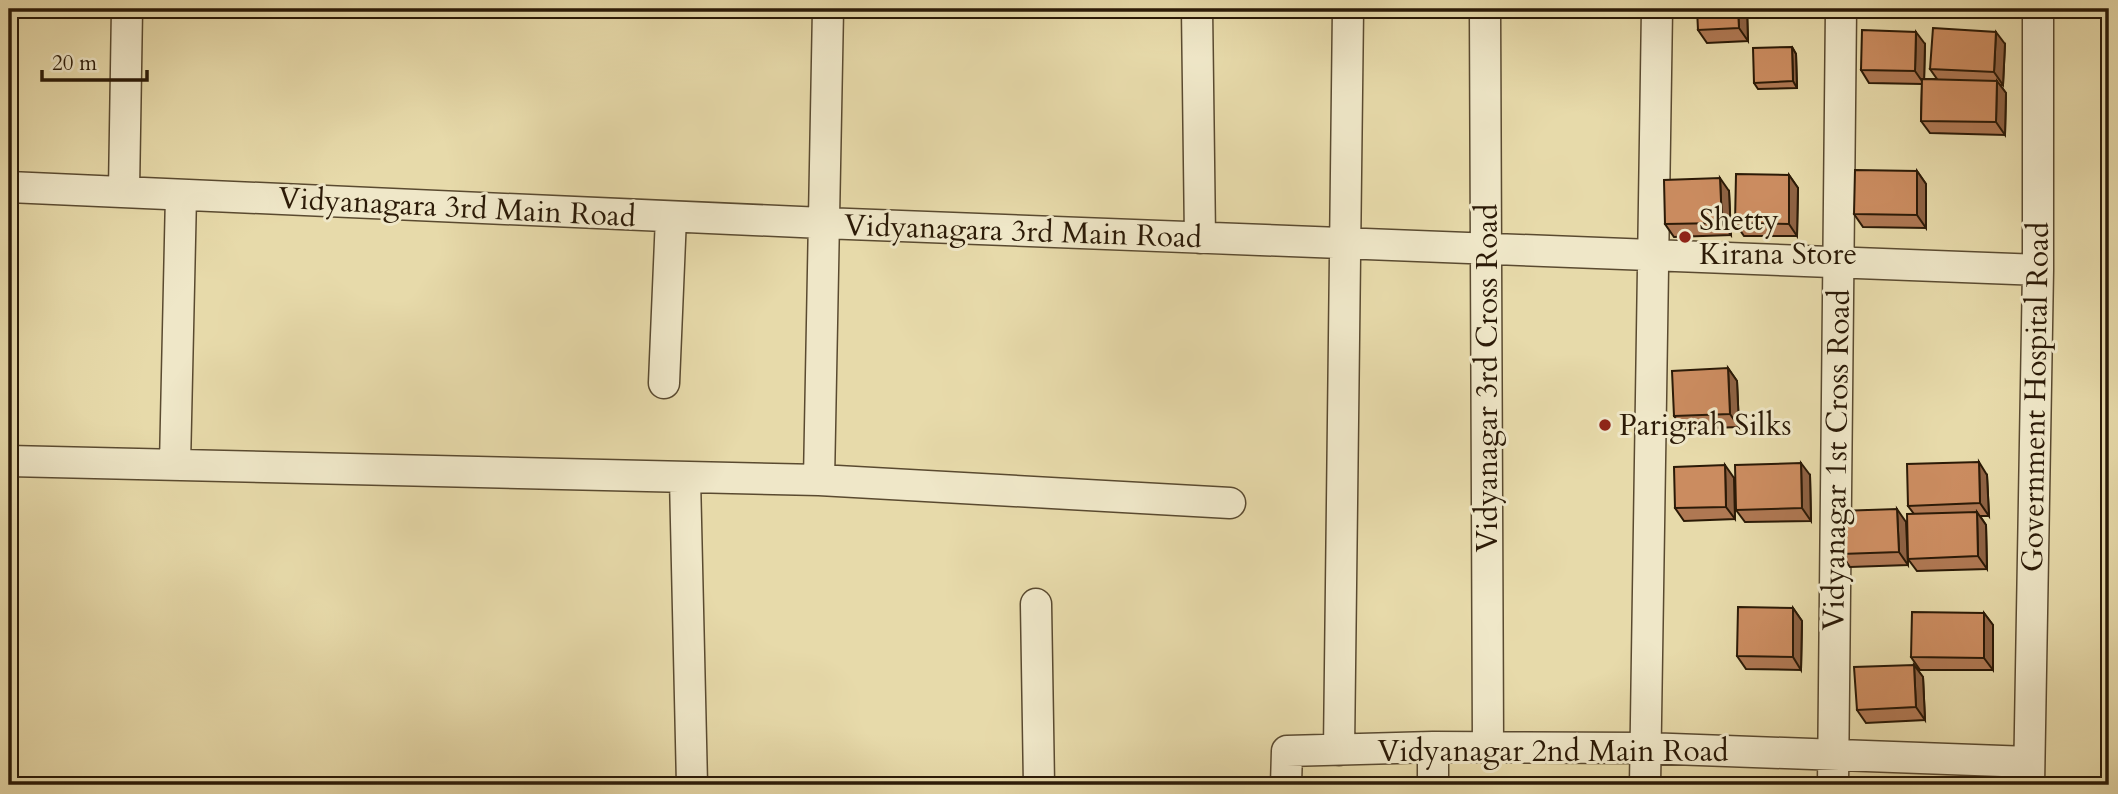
<svg xmlns="http://www.w3.org/2000/svg" width="2118" height="794" font-family="Cardo,serif">
<rect width="100%" height="100%" fill="#e7daaa"/>
<filter id="stains"><feTurbulence type="fractalNoise" baseFrequency=".00286" numOctaves="4"/><feColorMatrix values="0 0 0 0 .2 0 0 0 0 .09 0 0 0 0 .02 0 0 0 .5 -.17"/></filter>
<radialGradient id="worn" r=".72"><stop offset=".6" stop-color="#630" stop-opacity="0"/><stop offset="1" stop-color="#630" stop-opacity=".3"/></radialGradient>
<g fill="none" stroke-linecap="round" stroke-linejoin="round">
<defs>
<path id="minor" d="M 1197,9 L 1200,238
M 1485,9 L 1488,747
M 9,187 L 823,223 L 2038,270
M 124,190 L 127,9
M 664,383 L 671,217
M 9,461 L 819,480 L 1230,503
M 175,465 L 181,195
M 685,478 L 692,785
M 819,480 L 828,9
M 1036,604 L 1039,785
M 1339,750 L 1348,9
M 1286,785 L 1287,751 L 1433,747 L 1645,748 L 2029,762
M 1433,785 L 1433,747
M 1645,785 L 1657,9
M 1833,785 L 1841,9
M 2029,785 L 2038,270 L 2038,9"/>
</defs>
<use href="#minor" stroke="#5a4a30" stroke-width="33"/>
<use href="#minor" stroke="#efe7c8" stroke-width="30"/>
</g>
<path fill="#af7853" stroke="#2b1a07" stroke-width="2" d="M 1747,9 L 1748,41 L 1707,43 L 1698,30 Z
M 1925,44 L 1924,79 L 1937,79 L 1930,69 L 2005,44 L 2003,85 L 2000,85 L 2006,93 L 2005,135 L 1930,133 L 1921,121 L 1922,84 L 1869,83 L 1861,70 Z
M 1792,47 L 1796,54 L 1797,88 L 1758,89 L 1754,83 Z
M 1917,171 L 1926,184 L 1926,228 L 1863,227 L 1854,214 Z
M 1789,175 L 1798,188 L 1797,236 L 1744,236 L 1735,223 Z
M 1729,191 L 1731,235 L 1674,237 L 1665,224 Z
M 1728,368 L 1737,381 L 1739,427 L 1683,429 L 1674,416 Z
M 1810,475 L 1811,521 L 1745,522 L 1736,510 Z
M 1987,475 L 1989,516 L 1980,516 L 1986,525 L 1987,569 L 1917,571 L 1908,559 L 1914,514 L 1908,506 Z
M 1734,478 L 1735,519 L 1684,521 L 1675,508 Z
M 1906,522 L 1908,565 L 1850,567 L 1841,554 Z
M 1793,608 L 1802,621 L 1801,670 L 1746,669 L 1737,656 Z
M 1984,613 L 1993,625 L 1993,670 L 1920,670 L 1911,657 Z
M 1914,665 L 1923,677 L 1925,720 L 1866,723 L 1857,710 Z"/>
<path fill="#8e6243" stroke="#2b1a07" stroke-width="2" d="M 1738,9 L 1747,9 L 1748,41 L 1739,28 Z
M 1916,32 L 1925,44 L 1924,84 L 1915,71 Z
M 1996,32 L 2005,44 L 2003,85 L 1994,72 Z
M 1792,47 L 1796,54 L 1797,88 L 1793,81 Z
M 1997,81 L 2006,93 L 2005,135 L 1996,122 Z
M 1917,171 L 1926,184 L 1926,228 L 1917,215 Z
M 1789,175 L 1798,188 L 1797,236 L 1789,224 Z
M 1720,178 L 1729,191 L 1731,235 L 1722,223 Z
M 1728,368 L 1737,381 L 1739,427 L 1730,414 Z
M 1979,462 L 1987,475 L 1989,516 L 1980,503 Z
M 1801,463 L 1810,475 L 1811,521 L 1802,508 Z
M 1725,465 L 1734,478 L 1735,519 L 1726,507 Z
M 1897,509 L 1906,522 L 1908,565 L 1899,552 Z
M 1977,512 L 1986,525 L 1987,569 L 1978,556 Z
M 1793,608 L 1802,621 L 1801,670 L 1793,657 Z
M 1984,613 L 1993,625 L 1993,670 L 1984,658 Z
M 1914,665 L 1923,677 L 1925,720 L 1916,707 Z"/>
<path fill="#cb8c60" stroke="#2b1a07" stroke-width="2" d="M 1697,9 L 1738,9 L 1739,28 L 1698,30 Z
M 1933,28 L 1996,32 L 1994,72 L 1930,69 Z
M 1862,30 L 1916,32 L 1915,71 L 1861,70 Z
M 1792,47 L 1793,81 L 1754,83 L 1753,48 Z
M 1922,79 L 1997,81 L 1996,122 L 1921,121 Z
M 1855,170 L 1917,171 L 1917,215 L 1854,214 Z
M 1736,174 L 1789,175 L 1789,224 L 1735,223 Z
M 1720,178 L 1722,223 L 1665,224 L 1664,180 Z
M 1728,368 L 1730,414 L 1674,416 L 1672,371 Z
M 1979,462 L 1980,503 L 1908,506 L 1907,464 Z
M 1801,463 L 1802,508 L 1736,510 L 1735,465 Z
M 1725,465 L 1726,507 L 1675,508 L 1674,467 Z
M 1897,509 L 1899,552 L 1841,554 L 1839,511 Z
M 1977,512 L 1978,556 L 1908,559 L 1907,514 Z
M 1738,607 L 1793,608 L 1793,657 L 1737,656 Z
M 1912,612 L 1984,613 L 1984,658 L 1911,657 Z
M 1914,665 L 1916,707 L 1857,710 L 1854,667 Z"/>
<g fill="#8f2418" stroke="#efe7c8" stroke-width="2.5">
<circle cx="1685" cy="237" r="7"/>
<circle cx="1605" cy="425" r="7"/>
</g>
<g text-anchor="middle" stroke-width="6" stroke-linejoin="round" paint-order="stroke">
<g font-size="30" fill="#2b1a07" stroke="#efe7c8">
<text transform="translate(457 207) rotate(3)" y="10">Vidyanagara 3rd Main Road</text>
<text transform="translate(1023 231) rotate(2)" y="10">Vidyanagara 3rd Main Road</text>
<text transform="translate(1487 378) rotate(-90)" y="10">Vidyanagar 3rd Cross Road</text>
<text transform="translate(2035 397) rotate(-89)" y="10">Government Hospital Road</text>
<text transform="translate(1836 460) rotate(-89)" y="10">Vidyanagar 1st Cross Road</text>
<text x="1553" y="761">Vidyanagar 2nd Main Road</text>
</g>
<g font-size="30" fill="#2b1a07" stroke="#efe7c8" text-anchor="start">
<text x="1699" y="230">Shetty<tspan x="1699" dy="34">Kirana Store</tspan></text>
<text x="1619" y="435">Parigrah Silks</text>
</g>
</g>
<rect width="2118" height="794" fill="none" stroke="#e7daaa" stroke-width="35"/>
<rect x="10" y="10" width="2097" height="773" fill="none" stroke="#2b1a07" stroke-width="3.5"/>
<rect x="18" y="18" width="2083" height="759" fill="none" stroke="#2b1a07" stroke-width="2"/>
<path d="M42 70v10h105v-10" fill="none" stroke="#2b1a07" stroke-width="3.5"/>
<text x="52" y="70" font-size="21" fill="#2b1a07" stroke="#efe7c8" stroke-width="5" paint-order="stroke">20 m</text>
<rect width="100%" height="100%" filter="url(#stains)"/>
<rect width="100%" height="100%" fill="url(#worn)"/>
</svg>
